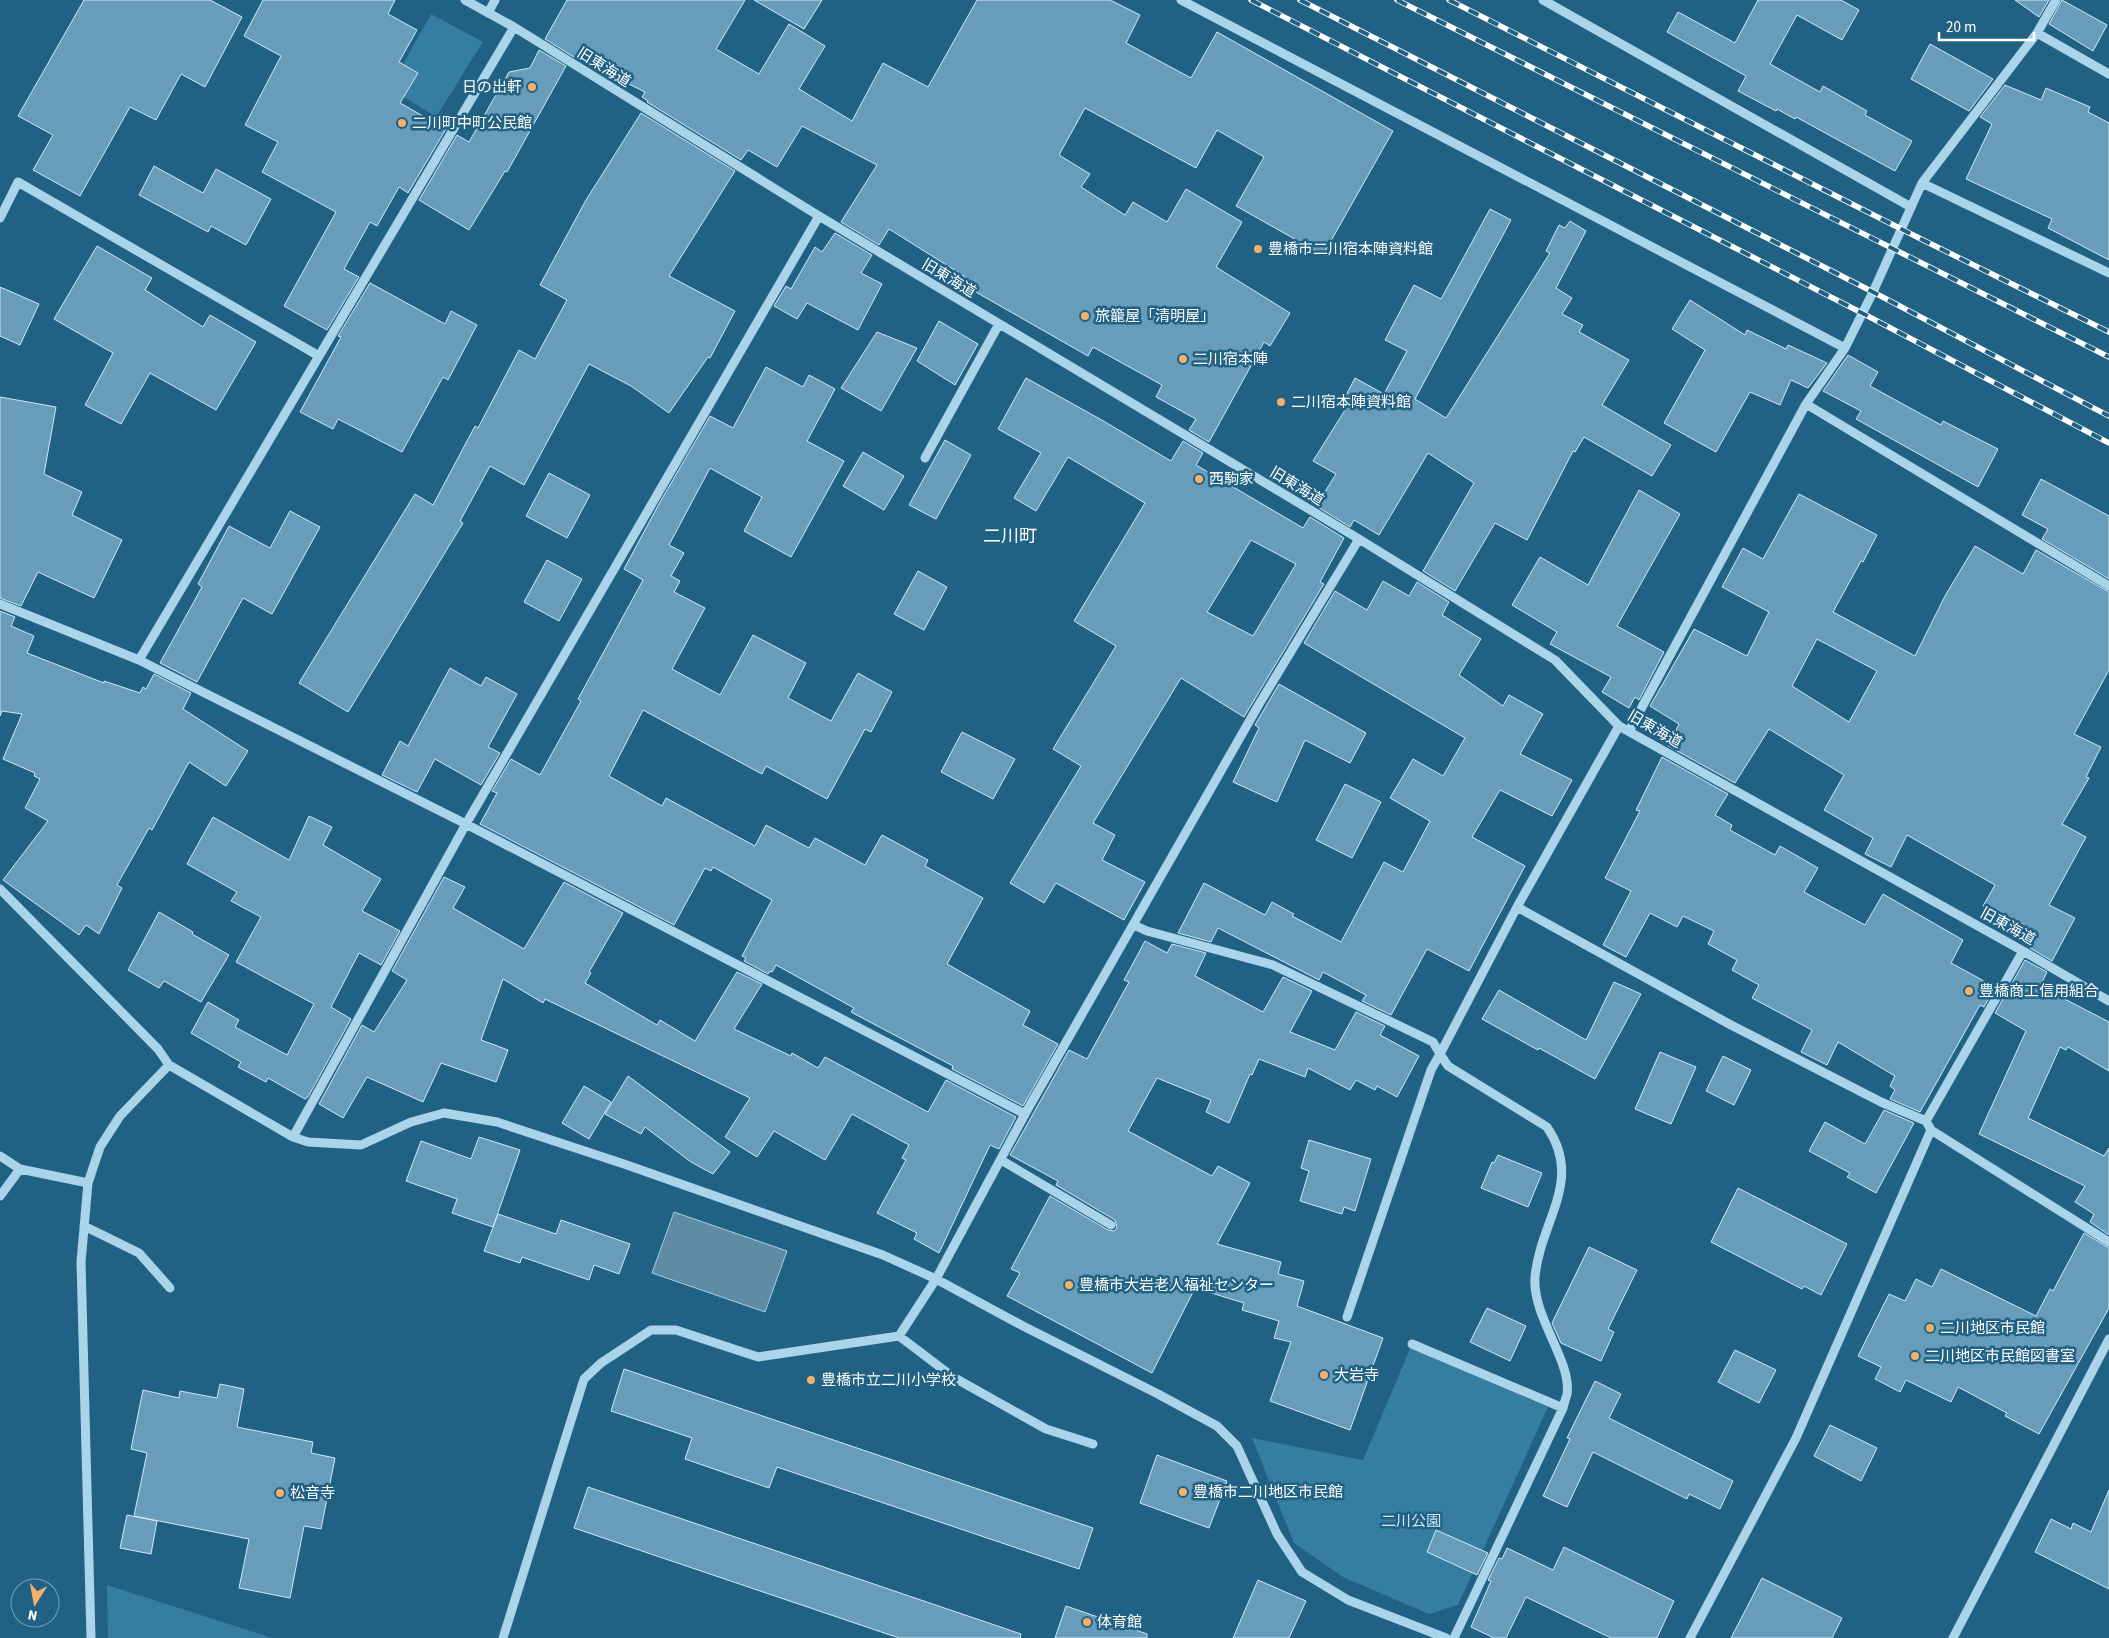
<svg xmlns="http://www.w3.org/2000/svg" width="2109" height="1638" font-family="'Source Sans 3','Noto Sans JP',sans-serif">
<rect width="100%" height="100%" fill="#216284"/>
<path fill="#357da1" d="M 431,14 L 483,42 L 436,117 L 390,88 Z
M 1412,1344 L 1439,1360 L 1548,1407 L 1458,1605 L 1429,1614 L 1343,1577 L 1294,1543 L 1252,1438 L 1363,1460 Z
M 107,1585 L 272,1638 L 108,1638 Z"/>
<path fill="#5f8ca3" stroke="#9ed1ea" d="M 674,1212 L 787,1251 L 765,1312 L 652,1273 Z"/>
<path fill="#679dba" stroke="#cee9f7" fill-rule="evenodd" d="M 84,0 L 210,0 L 242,17 L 205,87 L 181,74 L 156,120 L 130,107 L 80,196 L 33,170 L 53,135 L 18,116 Z
M 263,0 L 395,0 L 388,14 L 417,30 L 399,62 L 418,73 L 400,103 L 446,129 L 408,193 L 399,187 L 377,226 L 370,222 L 344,269 L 359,277 L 327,330 L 284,306 L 336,212 L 262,172 L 278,142 L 245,125 L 281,56 L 244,36 Z
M 567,0 L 745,0 L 716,49 L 759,74 L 789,24 L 825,46 L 799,89 L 852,121 L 883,63 L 928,87 L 977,0 L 1110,0 L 1140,15 L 1126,43 L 1191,78 L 1217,32 L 1393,131 L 1323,255 L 1236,206 L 1264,157 L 1217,130 L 1196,168 L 1085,108 L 1059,155 L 1090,174 L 1081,187 L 1125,215 L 1133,202 L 1167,222 L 1186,189 L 1242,222 L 1216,267 L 1290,313 L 1270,346 L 1264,342 L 1209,442 L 1189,430 L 1196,419 L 1156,397 L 1162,385 L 1093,347 L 1088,356 L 960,283 L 964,276 L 889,229 L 879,245 L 841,222 L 877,165 L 802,126 L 777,167 L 748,150 L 741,160 L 647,102 L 648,101 L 642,97 L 645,92 L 572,56 L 545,39 Z
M 754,0 L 822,0 L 804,29 Z
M 1758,0 L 1841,0 L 1859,10 L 1842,40 L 1797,15 L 1770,64 L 1820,92 L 1823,86 L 1867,111 L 1865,115 L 1912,141 L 1895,171 L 1796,117 L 1795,119 L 1777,109 L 1776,111 L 1738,91 L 1746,76 L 1667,32 L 1678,12 L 1735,43 Z
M 2015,0 L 2049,0 L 2039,17 Z
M 2062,0 L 2107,25 L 2093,51 L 2049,24 Z
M 1930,44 L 1993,79 L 1969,111 L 1911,79 Z
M 539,50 L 566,66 L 507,172 L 505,171 L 469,230 L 419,200 L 457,135 L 469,142 L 509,72 L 530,68 Z
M 2005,85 L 2041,100 L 2046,88 L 2090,107 L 2088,112 L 2109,123 L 2109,260 L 2048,228 L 2052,219 L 1966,179 L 1992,124 L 1980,117 Z
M 641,113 L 735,171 L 669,276 L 735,311 L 710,358 L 708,357 L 669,413 L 631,386 L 589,364 L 524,485 L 490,466 L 460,521 L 463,523 L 348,712 L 299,683 L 415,494 L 433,505 L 475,426 L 478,428 L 519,350 L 535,359 L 567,300 L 540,285 L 586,200 Z
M 154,166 L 203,193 L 216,169 L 271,199 L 246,245 L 211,226 L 208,232 L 139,195 Z
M 1490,209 L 1511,220 L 1415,399 L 1446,418 L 1550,253 L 1546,251 L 1559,225 L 1565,228 L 1570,221 L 1586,231 L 1556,288 L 1572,298 L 1562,314 L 1583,325 L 1579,332 L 1629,360 L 1602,405 L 1671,445 L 1652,476 L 1584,437 L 1575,452 L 1573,451 L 1527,540 L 1495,523 L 1455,591 L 1423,571 L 1474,483 L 1428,453 L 1379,535 L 1354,520 L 1350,527 L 1316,506 L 1336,474 L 1313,461 L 1345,410 L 1340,407 L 1355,378 L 1384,394 L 1407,351 L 1385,340 L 1414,285 L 1441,299 Z
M 835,233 L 872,255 L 861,273 L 882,284 L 858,330 L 807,303 L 797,319 L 774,306 L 786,286 L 791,289 L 815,247 L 822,252 Z
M 97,246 L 152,278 L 145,290 L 203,327 L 210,315 L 256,342 L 216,410 L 150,373 L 121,424 L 85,405 L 113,353 L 54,319 Z
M 370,283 L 445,324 L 451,311 L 477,325 L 448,380 L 443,377 L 402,452 L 338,419 L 333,429 L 300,412 L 341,337 L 338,336 Z
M 0,287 L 39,304 L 20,345 L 0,336 Z
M 1690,300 L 1745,335 L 1747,330 L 1786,349 L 1788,345 L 1827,363 L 1808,388 L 1791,380 L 1780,405 L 1750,392 L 1716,452 L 1664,423 L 1705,350 L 1672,329 Z
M 939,321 L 978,344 L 955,385 L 917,361 Z
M 877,332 L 917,348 L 881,411 L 841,388 Z
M 1848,355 L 1878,372 L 1870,386 L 1941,425 L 1943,421 L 1998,449 L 1978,487 L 1856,419 L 1861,411 L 1823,391 Z
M 766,367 L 803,387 L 809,375 L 835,389 L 807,441 L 844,461 L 791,557 L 744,531 L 762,497 L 710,468 L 669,545 L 684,553 L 671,576 L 680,581 L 674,592 L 705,608 L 672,669 L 720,695 L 753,635 L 806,663 L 788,698 L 831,721 L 858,673 L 892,692 L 871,732 L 865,729 L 827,799 L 766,766 L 762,774 L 643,710 L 609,776 L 662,806 L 666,798 L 755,846 L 766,825 L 809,848 L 815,838 L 865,865 L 882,835 L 928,860 L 925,866 L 983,898 L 947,964 L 1030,1011 L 1023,1025 L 1058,1044 L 1023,1106 L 952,1069 L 953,1066 L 851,1012 L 854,1008 L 776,965 L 772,972 L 770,971 L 768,974 L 744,961 L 746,958 L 742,956 L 772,900 L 713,867 L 711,871 L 705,868 L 674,925 L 480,824 L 497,793 L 492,791 L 511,759 L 540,775 L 581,701 L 578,699 L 643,580 L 624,569 L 660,502 L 710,416 L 733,428 Z
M 1026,378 L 1100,419 L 1171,461 L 1183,441 L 1203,453 L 1196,465 L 1303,528 L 1310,517 L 1344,538 L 1320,582 L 1324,584 L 1244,717 L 1181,678 L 1093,823 L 1115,835 L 1102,860 L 1145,882 L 1124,920 L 1056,883 L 1044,903 L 1010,883 L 1081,766 L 1053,749 L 1116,646 L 1074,621 L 1145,503 L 1068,457 L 1036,511 L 1014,498 L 1041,453 L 998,429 ZM 1251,540 L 1296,564 L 1253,636 L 1207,612 Z
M 0,397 L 56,407 L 44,474 L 82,492 L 72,515 L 122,540 L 94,598 L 38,572 L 21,606 L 0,598 Z
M 945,440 L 971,455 L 936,519 L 909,505 Z
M 863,452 L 904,476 L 884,510 L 843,486 Z
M 549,473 L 590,495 L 567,538 L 526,516 Z
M 2041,479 L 2109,516 L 2109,579 L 2042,539 L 2048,529 L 2022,515 Z
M 1639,490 L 1680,514 L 1617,626 L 1664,652 L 1639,700 L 1635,697 L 1629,708 L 1602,692 L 1611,677 L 1550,644 L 1557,632 L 1512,605 L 1540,557 L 1588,585 Z
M 1799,494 L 1877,535 L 1863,562 L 1861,561 L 1833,612 L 1915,656 L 1945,596 L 1975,546 L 2023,574 L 2036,550 L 2109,592 L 2109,670 L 2074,734 L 2101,747 L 2086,777 L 2089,778 L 2062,824 L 2086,837 L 2049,905 L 2075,918 L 2052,961 L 2030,948 L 2037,935 L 1983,906 L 1995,885 L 1907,835 L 1891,867 L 1865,854 L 1873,838 L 1824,810 L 1844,775 L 1769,729 L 1735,783 L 1668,746 L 1679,724 L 1650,706 L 1694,629 L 1747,656 L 1769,612 L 1722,587 L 1743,548 L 1763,559 ZM 1817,639 L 1877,671 L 1849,722 L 1792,686 Z
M 290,511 L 320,527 L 272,614 L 243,598 L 197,682 L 160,663 L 202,587 L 198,584 L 229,526 L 270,548 Z
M 547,560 L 582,579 L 559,621 L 524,602 Z
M 918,571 L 947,587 L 924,630 L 894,614 Z
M 1383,581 L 1409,596 L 1417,582 L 1449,602 L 1442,615 L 1481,639 L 1459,675 L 1503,706 L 1509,695 L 1543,714 L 1520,754 L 1572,780 L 1552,816 L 1500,790 L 1472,837 L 1525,866 L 1469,971 L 1427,949 L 1391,1015 L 1362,1001 L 1366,995 L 1323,972 L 1319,980 L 1218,928 L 1211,942 L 1178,933 L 1204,883 L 1265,915 L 1272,902 L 1294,914 L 1292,916 L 1341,942 L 1384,862 L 1403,872 L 1430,821 L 1390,798 L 1413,759 L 1443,776 L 1465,738 L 1304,643 L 1335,591 L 1367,610 Z
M 0,611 L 15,617 L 11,626 L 34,636 L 27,653 L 104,683 L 104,681 L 140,693 L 143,687 L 146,689 L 154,674 L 191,693 L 183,709 L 248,751 L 226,786 L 189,762 L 152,830 L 149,828 L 117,885 L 122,888 L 99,934 L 86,925 L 79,935 L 3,880 L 48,821 L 25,808 L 40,779 L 34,776 L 35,773 L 3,759 L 22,714 L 2,711 L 0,716 Z
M 450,668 L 481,686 L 486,677 L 517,694 L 488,747 L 500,753 L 481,785 L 435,759 L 417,792 L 382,775 L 400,741 L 408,746 Z
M 1279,684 L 1366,733 L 1350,763 L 1305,740 L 1277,802 L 1233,782 L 1259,728 L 1255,725 Z
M 962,732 L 1015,759 L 993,799 L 941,772 Z
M 1662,757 L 1728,794 L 1715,815 L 1732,825 L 1730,830 L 1775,855 L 1780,846 L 1818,868 L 1804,892 L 1865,925 L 1883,894 L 1963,940 L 1951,963 L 1995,987 L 1984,1007 L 1980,1005 L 1920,1112 L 1890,1099 L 1895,1090 L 1890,1086 L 1895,1076 L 1838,1042 L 1827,1065 L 1801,1052 L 1812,1030 L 1752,998 L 1759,985 L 1732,970 L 1737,960 L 1708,944 L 1714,931 L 1683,916 L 1677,927 L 1650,913 L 1626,957 L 1603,945 L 1631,891 L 1605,878 L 1640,811 L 1636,810 Z
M 1345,784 L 1381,802 L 1352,858 L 1316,840 Z
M 309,816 L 332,827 L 323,845 L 381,879 L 362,911 L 400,931 L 381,965 L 359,953 L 331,1007 L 351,1019 L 308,1097 L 305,1099 L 268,1078 L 266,1082 L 238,1067 L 241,1062 L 191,1033 L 208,1002 L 239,1020 L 235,1027 L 287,1055 L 314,1004 L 236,962 L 261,917 L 231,901 L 237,892 L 187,864 L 213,817 L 289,860 Z
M 444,877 L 465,887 L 453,908 L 524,949 L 564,882 L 623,913 L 589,972 L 591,973 L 585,983 L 657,1025 L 660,1020 L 695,1041 L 737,972 L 762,984 L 734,1029 L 791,1056 L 792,1053 L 818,1068 L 825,1057 L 928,1112 L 946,1080 L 1016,1117 L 999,1149 L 990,1145 L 939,1253 L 914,1239 L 917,1233 L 877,1213 L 906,1160 L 902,1158 L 909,1145 L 852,1114 L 825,1160 L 774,1131 L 757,1157 L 725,1137 L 750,1098 L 545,999 L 543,1003 L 503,979 L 481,1040 L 508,1050 L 496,1082 L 441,1063 L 423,1102 L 367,1077 L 343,1118 L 319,1104 L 362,1025 L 374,1032 L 407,980 L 392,971 Z
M 159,912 L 193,932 L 192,934 L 229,955 L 201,1002 L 164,981 L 159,988 L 128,970 Z
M 1145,941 L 1167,953 L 1172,944 L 1206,953 L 1195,976 L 1263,1012 L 1283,977 L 1312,991 L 1290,1032 L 1335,1050 L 1356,1012 L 1385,1026 L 1380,1035 L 1419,1056 L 1397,1097 L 1377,1086 L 1375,1090 L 1356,1080 L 1350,1090 L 1308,1068 L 1305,1077 L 1259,1059 L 1252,1075 L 1250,1074 L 1229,1123 L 1206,1112 L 1211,1100 L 1157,1078 L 1128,1131 L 1212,1176 L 1218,1166 L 1250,1183 L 1217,1244 L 1281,1262 L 1278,1274 L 1304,1281 L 1297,1306 L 1383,1338 L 1350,1430 L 1270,1401 L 1291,1342 L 1274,1338 L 1279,1321 L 1242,1310 L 1244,1303 L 1195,1288 L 1152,1373 L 1007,1296 L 1020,1273 L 1011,1269 L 1050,1196 L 1108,1230 L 1114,1231 L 1117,1228 L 1115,1220 L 1056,1185 L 1058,1181 L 1010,1155 L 1069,1050 L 1087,1059 L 1129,982 L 1124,980 Z
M 2025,960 L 2047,972 L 2041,984 L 2054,991 L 2053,993 L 2109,1022 L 2109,1071 L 2068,1047 L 2066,1050 L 2060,1047 L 2028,1118 L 2104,1156 L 2109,1148 L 2109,1235 L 2090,1222 L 2094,1214 L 2075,1202 L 2085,1186 L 1979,1134 L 2026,1031 L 1995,1013 Z
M 1614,982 L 1641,994 L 1595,1079 L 1539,1048 L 1538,1050 L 1482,1019 L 1499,990 L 1586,1040 Z
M 1660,1052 L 1696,1067 L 1671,1124 L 1635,1109 Z
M 1723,1056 L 1751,1070 L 1734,1105 L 1706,1091 Z
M 628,1076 L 730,1152 L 713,1174 L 691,1162 L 645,1127 L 641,1134 L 605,1114 Z
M 584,1086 L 611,1102 L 589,1139 L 562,1123 Z
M 1884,1110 L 1914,1123 L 1876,1193 L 1847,1177 L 1850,1173 L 1809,1151 L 1825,1122 L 1865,1144 Z
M 479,1137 L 520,1150 L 493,1227 L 452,1213 L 457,1199 L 406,1181 L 421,1141 L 471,1159 Z
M 1309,1140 L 1371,1159 L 1355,1211 L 1344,1207 L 1342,1214 L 1300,1201 L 1309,1171 L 1301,1168 Z
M 1498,1155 L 1542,1173 L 1528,1207 L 1481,1188 L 1492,1162 L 1494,1163 Z
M 1738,1188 L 1847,1244 L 1821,1295 L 1804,1286 L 1802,1289 L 1711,1242 Z
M 498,1214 L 556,1234 L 561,1220 L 630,1244 L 619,1274 L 594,1265 L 589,1280 L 522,1257 L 520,1263 L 484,1251 Z
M 2084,1233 L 2109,1248 L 2109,1308 L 2039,1434 L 2005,1416 L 2007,1413 L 1958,1387 L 1951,1402 L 1906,1380 L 1900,1392 L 1875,1379 L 1881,1367 L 1858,1356 L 1889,1294 L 1905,1301 L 1916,1279 L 1932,1287 L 1941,1269 L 2036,1316 L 2050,1289 L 2053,1291 Z
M 1589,1247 L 1637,1270 L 1608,1329 L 1614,1332 L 1601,1361 L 1561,1343 L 1552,1323 Z
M 1487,1308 L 1526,1326 L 1510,1361 L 1470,1342 Z
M 1735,1350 L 1776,1370 L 1759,1403 L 1718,1382 Z
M 624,1369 L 1093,1528 L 1079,1569 L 777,1467 L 769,1488 L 685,1459 L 692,1438 L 611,1411 Z
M 1595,1381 L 1621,1394 L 1609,1418 L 1733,1481 L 1720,1509 L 1689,1494 L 1687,1499 L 1593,1452 L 1567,1507 L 1543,1496 L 1570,1439 L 1567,1438 Z
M 220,1384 L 244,1389 L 237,1427 L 313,1442 L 311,1453 L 335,1458 L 321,1529 L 304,1526 L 290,1598 L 239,1588 L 249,1539 L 134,1516 L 147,1453 L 131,1449 L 143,1390 L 179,1398 L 180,1391 L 217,1398 Z
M 1830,1425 L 1877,1448 L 1861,1481 L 1814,1456 Z
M 1157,1455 L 1227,1481 L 1209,1528 L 1140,1503 Z
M 588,1487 L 1021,1634 L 1020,1638 L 899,1638 L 574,1528 Z
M 2109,1490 L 2109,1589 L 2035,1552 L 2051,1519 L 2071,1529 L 2073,1523 L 2091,1532 Z
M 127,1515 L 157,1521 L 151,1554 L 120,1548 Z
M 1436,1530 L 1488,1553 L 1477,1575 L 1427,1552 Z
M 1564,1547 L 1674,1601 L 1657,1638 L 1611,1638 L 1526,1597 L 1506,1638 L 1494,1638 L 1471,1627 L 1491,1581 L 1488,1580 L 1499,1558 L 1502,1559 L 1507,1548 L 1553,1570 Z
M 1762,1578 L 1842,1618 L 1832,1638 L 1731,1638 Z
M 1258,1580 L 1306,1601 L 1289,1638 L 1233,1638 Z
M 1066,1606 L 1147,1634 L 1147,1638 L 1055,1638 Z"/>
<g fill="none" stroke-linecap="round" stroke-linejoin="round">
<path stroke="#aad4e9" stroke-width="9" d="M 465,0 L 514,27 L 819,216 L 1359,539 L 1555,660 L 1619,726 L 2023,951 L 2109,1001
M 1181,0 L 1845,348
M 1543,0 L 1911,207
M 488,13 L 495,0
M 2037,33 L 2109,74
M 1922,183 L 2109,273
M 0,218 L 18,182 L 319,356
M 1806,404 L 2109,586
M 925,458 L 999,324
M 0,604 L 139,660 L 466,824 L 1025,1114
M 139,660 L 514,27
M 1629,731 L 1806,404 L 1845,348 L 1873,292 L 1922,183 L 2037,33 L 2056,0
M 0,889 L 158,1049 L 169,1065
M 1517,907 L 1731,1025 L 1881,1102 L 1926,1121 L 1931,1130 L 2109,1242
M 1134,925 L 1147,931 L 1273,965 L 1433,1042 L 1440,1054 L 1431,1070 L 1347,1317
M 1926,1121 L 2023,951
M 293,1137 L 466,824 L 819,216
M 0,1156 L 20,1169 L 88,1183
M 1001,1160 L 1111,1225
M 0,1196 L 20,1169
M 84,1226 L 139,1253 L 170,1288
M 899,1336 L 953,1377 L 1046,1429 L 1093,1444
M 1412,1344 L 1563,1408
M 91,1638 L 81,1262 L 88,1183 L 100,1147 L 120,1116 L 169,1065 L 293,1137 L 308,1142 L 361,1145 L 411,1122 L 444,1113 L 497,1122 L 624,1164 L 883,1255 L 936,1279 L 1023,1326 L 1158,1394 L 1217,1426 L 1237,1446 L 1277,1534 L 1302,1572 L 1348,1600 L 1446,1638
M 503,1638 L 584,1379 L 601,1363 L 651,1330 L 676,1330 L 758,1357 L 899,1336 L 936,1279 L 1025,1114 L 1258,706 L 1359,539
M 1454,1638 L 1563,1408 C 1564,1403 1566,1398 1567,1394 C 1572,1361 1532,1317 1535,1277 C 1540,1221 1584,1181 1547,1127 L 1448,1066 L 1440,1054 L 1517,907 L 1619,726
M 1690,1638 L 1796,1438 L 1931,1130
M 1953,1638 L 2109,1339"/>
<defs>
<path id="rail" d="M 1251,0 L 1862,313 L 2109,443
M 1300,0 L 1873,292 L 2109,416
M 1397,0 L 2109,357
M 1449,0 L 1923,240 L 2109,332"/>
</defs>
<use href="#rail" stroke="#fff" stroke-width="5.5"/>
<use href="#rail" stroke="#216284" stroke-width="4" stroke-dasharray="11" stroke-linecap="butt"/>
</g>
<g fill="#f5b06c" stroke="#216284" stroke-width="2">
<circle cx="532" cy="87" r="5"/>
<circle cx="402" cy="123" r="5"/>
<circle cx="1258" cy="249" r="5"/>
<circle cx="1085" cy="316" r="5"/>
<circle cx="1183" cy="359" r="5"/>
<circle cx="1281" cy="402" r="5"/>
<circle cx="1199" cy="479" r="5"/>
<circle cx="1969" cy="991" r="5"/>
<circle cx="1069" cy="1285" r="5"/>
<circle cx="1930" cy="1328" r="5"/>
<circle cx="1915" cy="1356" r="5"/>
<circle cx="1324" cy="1375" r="5"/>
<circle cx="811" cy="1380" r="5"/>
<circle cx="1183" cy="1492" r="5"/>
<circle cx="280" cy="1493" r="5"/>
<circle cx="1087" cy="1622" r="5"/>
</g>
<g text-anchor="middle" stroke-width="5" stroke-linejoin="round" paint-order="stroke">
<g font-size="15" fill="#fff" stroke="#216284">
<text transform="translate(604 67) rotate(32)" y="5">旧東海道</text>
<text transform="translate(949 278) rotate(31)" y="5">旧東海道</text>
<text transform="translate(1297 486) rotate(31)" y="5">旧東海道</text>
<text transform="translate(1655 729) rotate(30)" y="5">旧東海道</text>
<text transform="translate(2008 926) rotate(29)" y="5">旧東海道</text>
</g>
<g font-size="15" fill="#fff" stroke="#216284" text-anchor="start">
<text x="522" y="92" text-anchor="end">日の出軒</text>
<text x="412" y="128">二川町中町公民館</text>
<text x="1268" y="254">豊橋市二川宿本陣資料館</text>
<text x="1095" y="321">旅籠屋「清明屋」</text>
<text x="1193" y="364">二川宿本陣</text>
<text x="1291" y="407">二川宿本陣資料館</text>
<text x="1209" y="484">西駒家</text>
<text x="1979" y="996">豊橋商工信用組合</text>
<text x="1079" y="1290">豊橋市大岩老人福祉センター</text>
<text x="1940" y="1333">二川地区市民館</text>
<text x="1925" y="1361">二川地区市民館図書室</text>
<text x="1334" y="1380">大岩寺</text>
<text x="821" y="1385">豊橋市立二川小学校</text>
<text x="1193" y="1497">豊橋市二川地区市民館</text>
<text x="290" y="1498">松音寺</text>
<text x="1097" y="1627">体育館</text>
</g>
<g font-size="15" fill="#cee9f7" stroke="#216284">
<text x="1411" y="1526">二川公園</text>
</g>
<g font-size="18" fill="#fff" stroke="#216284">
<text x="1010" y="542">二川町</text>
</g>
</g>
<g transform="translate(35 1603) rotate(191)"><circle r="24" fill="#216284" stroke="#7aa1b5"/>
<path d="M0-4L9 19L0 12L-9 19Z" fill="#f5b06c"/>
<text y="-8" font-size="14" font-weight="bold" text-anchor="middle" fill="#ffffff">N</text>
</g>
<path d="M1939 32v8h95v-8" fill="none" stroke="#ffffff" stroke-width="2.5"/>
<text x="1946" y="32" font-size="15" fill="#ffffff" stroke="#216284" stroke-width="4" paint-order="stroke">20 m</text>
</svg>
